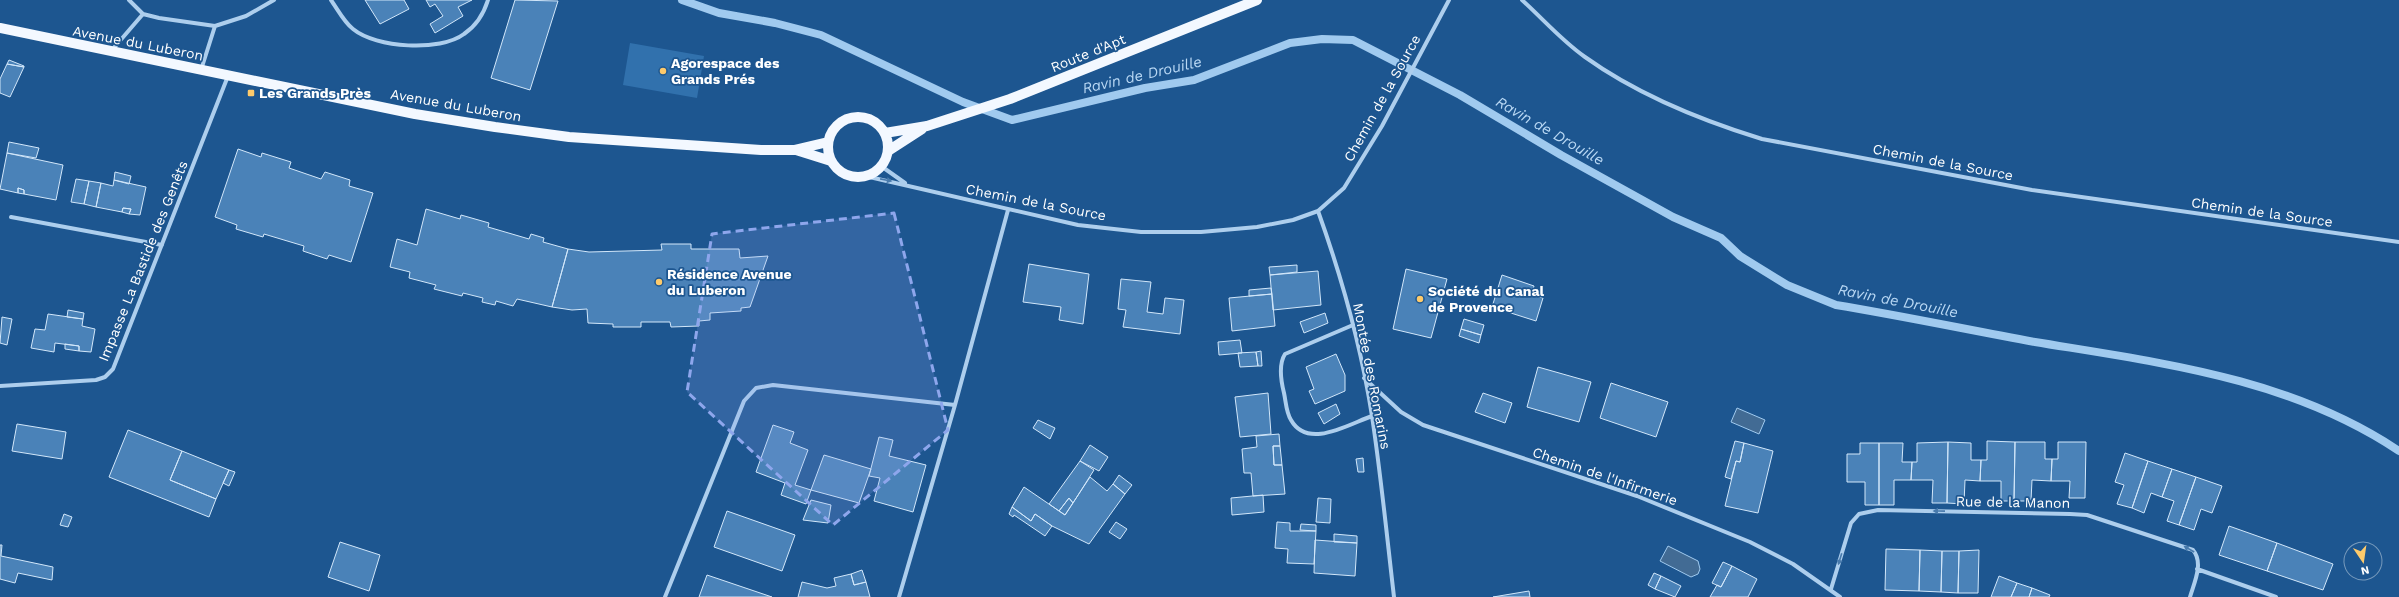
<svg xmlns="http://www.w3.org/2000/svg" width="2399" height="597" font-family="'Work Sans',sans-serif">
<rect width="100%" height="100%" fill="#1d5690"/>
<path fill="#3171ad" d="M 630,43 L 704,56 L 697,98 L 623,85 Z"/>
<path fill="#426b94" stroke="#a0caef" d="M 1737,408 L 1765,420 L 1759,434 L 1731,422 Z
M 1668,546 L 1698,561 L 1700,569 L 1698,574 L 1691,577 L 1660,561 Z"/>
<g fill="none" stroke-linecap="round" stroke-linejoin="round">
<path stroke="#a0caef" stroke-width="8" d="M 682,0 L 719,13 L 775,23 L 821,35 L 963,102 L 1012,120 L 1145,88 L 1194,80 L 1290,43 L 1322,39 L 1353,40 L 1460,95 L 1561,155 L 1673,217 L 1721,238 L 1740,256 L 1787,285 L 1836,305 C 1903,316 1969,330 2035,342 C 2162,363 2290,378 2399,451"/>
</g>
<path fill="#4a82b8" stroke="#d2e7fa" d="M 365,0 L 404,0 L 409,9 L 380,24 Z
M 426,0 L 472,0 L 458,7 L 463,16 L 435,33 L 430,24 L 443,16 L 435,4 L 430,7 Z
M 515,0 L 558,1 L 530,90 L 491,78 Z
M 9,60 L 24,66 L 24,67 L 7,64 Z
M 7,64 L 24,67 L 10,97 L 0,93 L 0,79 Z
M 9,142 L 39,148 L 36,158 L 7,153 Z
M 238,149 L 261,157 L 262,153 L 291,162 L 289,168 L 321,179 L 325,172 L 350,180 L 349,186 L 373,193 L 351,262 L 329,255 L 327,259 L 303,251 L 304,246 L 264,234 L 263,237 L 236,229 L 237,225 L 215,217 Z
M 7,153 L 63,165 L 56,200 L 24,194 L 24,190 L 18,188 L 18,193 L 0,189 Z
M 115,172 L 131,176 L 129,184 L 114,180 Z
M 76,179 L 89,181 L 84,204 L 71,202 Z
M 114,180 L 146,187 L 140,215 L 129,214 L 131,209 L 123,208 L 122,212 L 96,207 L 101,183 L 113,186 Z
M 89,181 L 101,183 L 96,207 L 84,204 Z
M 18,188 L 24,190 L 24,194 L 18,193 Z
M 123,208 L 131,209 L 129,214 L 122,212 Z
M 426,209 L 460,219 L 461,215 L 489,223 L 488,227 L 529,239 L 531,234 L 544,238 L 543,242 L 568,249 L 552,307 L 517,299 L 513,306 L 496,301 L 495,305 L 482,302 L 483,298 L 463,293 L 462,296 L 434,289 L 436,285 L 409,278 L 410,272 L 390,267 L 397,239 L 417,245 Z
M 661,244 L 691,244 L 691,249 L 739,249 L 740,258 L 768,256 L 750,307 L 741,308 L 741,311 L 710,313 L 710,320 L 699,321 L 699,326 L 671,327 L 670,322 L 641,322 L 641,327 L 613,327 L 613,324 L 588,323 L 587,309 L 572,310 L 552,307 L 568,249 L 589,252 L 662,250 Z
M 1029,264 L 1089,274 L 1083,324 L 1059,320 L 1061,307 L 1023,302 Z
M 1297,265 L 1297,272 L 1270,275 L 1269,267 Z
M 1406,269 L 1447,279 L 1431,338 L 1393,329 Z
M 1318,271 L 1321,305 L 1273,310 L 1270,275 Z
M 1502,275 L 1534,286 L 1532,295 L 1543,298 L 1536,321 L 1492,307 Z
M 1121,279 L 1151,282 L 1147,312 L 1163,314 L 1165,298 L 1184,300 L 1180,334 L 1123,327 L 1126,310 L 1118,309 Z
M 1271,288 L 1272,294 L 1249,296 L 1249,290 Z
M 1272,294 L 1275,326 L 1232,331 L 1229,298 Z
M 68,310 L 84,313 L 83,319 L 67,317 Z
M 1325,313 L 1328,323 L 1304,333 L 1300,322 Z
M 48,314 L 83,319 L 82,326 L 95,329 L 91,352 L 79,351 L 79,346 L 55,343 L 54,352 L 31,348 L 35,329 L 45,330 Z
M 2,317 L 12,319 L 7,345 L 0,343 Z
M 1464,319 L 1484,325 L 1481,335 L 1461,329 Z
M 1461,329 L 1481,335 L 1479,343 L 1459,336 Z
M 1240,340 L 1242,353 L 1219,355 L 1218,342 Z
M 65,344 L 79,346 L 79,351 L 65,349 Z
M 1261,351 L 1262,366 L 1258,366 L 1256,352 Z
M 1256,352 L 1258,366 L 1240,367 L 1238,353 Z
M 1336,354 L 1345,375 L 1345,391 L 1315,404 L 1309,391 L 1314,389 L 1306,367 Z
M 1538,367 L 1591,382 L 1579,422 L 1527,407 Z
M 1611,383 L 1668,402 L 1656,437 L 1600,418 Z
M 1268,393 L 1271,434 L 1240,437 L 1235,397 Z
M 1483,393 L 1512,403 L 1505,423 L 1475,412 Z
M 1336,404 L 1340,414 L 1324,424 L 1318,413 Z
M 1038,420 L 1055,428 L 1050,439 L 1033,428 Z
M 17,424 L 66,432 L 62,459 L 12,451 Z
M 773,425 L 794,432 L 790,443 L 808,450 L 795,485 L 811,490 L 806,504 L 781,495 L 785,483 L 756,472 Z
M 128,430 L 182,451 L 170,480 L 216,499 L 209,517 L 109,477 Z
M 1279,434 L 1280,446 L 1273,446 L 1274,465 L 1282,465 L 1285,494 L 1253,496 L 1251,473 L 1244,473 L 1242,449 L 1257,447 L 1256,436 Z
M 879,437 L 893,440 L 889,456 L 926,465 L 913,512 L 874,501 L 880,478 L 869,476 Z
M 1735,441 L 1744,443 L 1740,462 L 1736,461 L 1731,479 L 1725,477 Z
M 1987,441 L 2015,442 L 2014,501 L 2001,501 L 2001,481 L 1980,481 L 1981,460 L 1987,460 Z
M 1948,442 L 1947,503 L 1932,503 L 1933,480 L 1911,480 L 1912,462 L 1917,462 L 1917,443 Z
M 1948,442 L 1971,443 L 1971,460 L 1981,460 L 1980,481 L 1965,480 L 1964,504 L 1947,503 Z
M 2015,442 L 2045,442 L 2045,459 L 2052,459 L 2051,481 L 2032,480 L 2031,501 L 2014,501 Z
M 2058,442 L 2086,442 L 2085,498 L 2069,498 L 2070,481 L 2051,481 L 2052,459 L 2058,459 Z
M 1744,443 L 1773,451 L 1758,513 L 1725,506 L 1736,461 L 1740,462 Z
M 1860,443 L 1879,443 L 1879,505 L 1865,505 L 1865,482 L 1847,482 L 1847,454 L 1860,454 Z
M 1879,443 L 1903,443 L 1902,462 L 1912,462 L 1911,480 L 1894,480 L 1894,505 L 1879,505 Z
M 1090,445 L 1108,457 L 1099,471 L 1080,461 Z
M 1273,446 L 1280,446 L 1282,465 L 1274,465 Z
M 182,451 L 229,470 L 216,499 L 170,480 Z
M 2125,453 L 2148,461 L 2132,508 L 2117,504 L 2124,485 L 2115,482 Z
M 824,455 L 871,469 L 859,503 L 811,490 Z
M 1363,458 L 1364,472 L 1358,472 L 1356,459 Z
M 1080,461 L 1094,470 L 1073,503 L 1069,498 L 1059,511 L 1049,504 Z
M 2148,461 L 2172,469 L 2162,497 L 2151,493 L 2144,513 L 2132,508 Z
M 2172,469 L 2196,477 L 2179,525 L 2167,521 L 2174,501 L 2162,497 Z
M 229,470 L 235,472 L 229,486 L 223,483 Z
M 1119,475 L 1132,485 L 1125,494 L 1113,484 Z
M 1090,477 L 1107,491 L 1113,484 L 1125,494 L 1089,544 L 1052,526 L 1035,514 L 1031,521 L 1012,507 L 1024,487 L 1065,515 Z
M 2196,477 L 2222,486 L 2212,513 L 2201,509 L 2194,530 L 2179,525 Z
M 1263,495 L 1264,512 L 1232,515 L 1231,498 Z
M 1069,498 L 1073,503 L 1065,515 L 1059,511 Z
M 1318,498 L 1331,499 L 1330,523 L 1316,522 Z
M 811,500 L 831,505 L 828,523 L 803,520 Z
M 1012,507 L 1031,521 L 1035,514 L 1052,526 L 1045,536 L 1014,515 L 1013,517 L 1009,514 Z
M 727,511 L 795,535 L 782,571 L 714,547 Z
M 64,514 L 72,517 L 68,527 L 60,525 Z
M 1116,522 L 1127,529 L 1120,539 L 1109,532 Z
M 1277,522 L 1290,523 L 1290,531 L 1316,531 L 1314,564 L 1287,563 L 1288,549 L 1275,548 Z
M 1301,524 L 1316,525 L 1316,531 L 1300,530 Z
M 2229,526 L 2277,543 L 2267,571 L 2219,555 Z
M 1334,534 L 1357,536 L 1357,543 L 1334,542 Z
M 1315,540 L 1357,543 L 1355,576 L 1314,573 Z
M 340,542 L 380,555 L 369,591 L 328,577 Z
M 2277,543 L 2333,564 L 2323,590 L 2267,571 Z
M 0,545 L 2,545 L 1,556 L 53,567 L 52,580 L 18,573 L 15,583 L 0,579 Z
M 1886,549 L 1920,550 L 1919,591 L 1885,590 Z
M 1920,550 L 1942,551 L 1941,592 L 1919,591 Z
M 1979,550 L 1978,593 L 1958,593 L 1959,551 Z
M 1942,551 L 1959,551 L 1958,593 L 1941,592 Z
M 1723,562 L 1732,566 L 1721,587 L 1712,583 Z
M 1732,566 L 1757,579 L 1748,597 L 1710,597 L 1717,585 L 1721,587 Z
M 862,570 L 866,582 L 854,585 L 851,574 Z
M 1654,573 L 1661,576 L 1655,589 L 1648,585 Z
M 851,574 L 854,585 L 866,582 L 870,597 L 798,597 L 802,582 L 827,588 L 836,586 L 834,578 Z
M 707,575 L 772,597 L 699,597 Z
M 1661,576 L 1681,586 L 1675,597 L 1655,589 Z
M 1999,576 L 2017,583 L 2011,597 L 1991,597 Z
M 2017,583 L 2032,588 L 2029,597 L 2011,597 Z
M 2032,588 L 2050,595 L 2049,597 L 2029,597 Z
M 1529,591 L 1530,597 L 1493,597 Z"/>
<g fill="none" stroke-linecap="round" stroke-linejoin="round">
<path stroke="#adceed" stroke-width="4" d="M 129,0 L 143,14 L 159,18 L 215,26 L 246,16 L 274,0
M 331,0 C 338,10 344,22 353,29 C 376,48 440,52 464,34 C 476,26 484,13 488,0
M 1522,0 C 1543,19 1562,41 1585,57 C 1638,95 1700,120 1762,139 L 2032,190 L 2399,242
M 112,50 L 143,14
M 201,70 L 215,26
M 881,166 L 905,183
M 865,176 L 1078,225 L 1141,232 L 1201,232 L 1257,227 L 1293,220 L 1318,211 L 1344,188 L 1382,126 L 1449,0
M 1318,211 C 1342,278 1361,346 1372,416 C 1381,476 1387,537 1394,597
M 11,217 L 162,245
M 1353,325 L 1285,354 C 1278,365 1281,381 1284,393 C 1286,402 1286,412 1291,420 C 1308,450 1349,424 1372,416
M 1364,378 L 1401,412 L 1423,425 L 1637,496 L 1750,542 L 1793,564 L 1840,597
M 0,386 L 96,380 L 105,377 L 113,369 L 228,76
M 955,405 L 1008,210
M 2197,569 L 2276,597
M 1831,589 L 1851,523 L 1859,514 L 1878,510 L 2070,514 L 2087,515 L 2193,550 C 2204,563 2194,583 2190,597
M 665,597 L 744,401 L 756,388 L 773,385 L 955,405 L 899,597"/>
<path stroke="#f3f8ff" stroke-width="10" d="M 0,28 L 415,114 L 495,127 L 569,137 L 761,150 L 794,150 L 828,142
M828 147a30 30 0 1 1 60 0a30 30 0 1 1-60 0Z
M 885,133 L 927,126 L 1010,99 L 1257,0
M 796,150 L 831,161
M 888,151 L 922,129"/>
</g>
<defs><path id="oneway-solid" d="M-6-.8H1V-3.2L6.5 0L1 3.2V.8H-6Z"/></defs>
<g fill="#487aac">
<use href="#oneway-solid" transform="translate(886 180) rotate(11)"/>
<use href="#oneway-solid" transform="translate(1939 511) rotate(-179)"/>
<use href="#oneway-solid" transform="translate(2189 549) rotate(-150)"/>
<use href="#oneway-solid" transform="translate(1840 559) rotate(107)"/>
</g>
<path fill="#8ea6ec" fill-opacity="0.2" stroke="#8ea6ec" stroke-width="3" stroke-dasharray="8 5" stroke-linejoin="round" d="M 894,213 L 948,430 L 833,525 L 687,392 L 712,234 Z"/>
<g fill="#fdca6b" stroke="#1d5690" stroke-width="1.5">
<circle cx="663" cy="71" r="4"/>
<rect x="247" y="89" width="8" height="8" rx="2"/>
<circle cx="659" cy="282" r="4"/>
<circle cx="1420" cy="299" r="4"/>
</g>
<g text-anchor="middle" stroke-width="3.5" stroke-linejoin="round" paint-order="stroke">
<g font-size="14" fill="#fff" stroke="#1d5690">
<text transform="translate(138 43) rotate(11)" y="5">Avenue du Luberon</text>
<text transform="translate(1088 53) rotate(-22)" y="5">Route d'Apt</text>
<text transform="translate(1382 98) rotate(-61)" y="5">Chemin de la Source</text>
<text transform="translate(456 105) rotate(10)" y="5">Avenue du Luberon</text>
<text transform="translate(1943 162) rotate(11)" y="5">Chemin de la Source</text>
<text transform="translate(1036 202) rotate(11)" y="5">Chemin de la Source</text>
<text transform="translate(2262 212) rotate(8)" y="5">Chemin de la Source</text>
<text transform="translate(143 261) rotate(-68)" y="5">Impasse La Bastide des Genêts</text>
<text transform="translate(1372 376) rotate(79)" y="5">Montée des Romarins</text>
<text transform="translate(1605 476) rotate(19)" y="5">Chemin de l'Infirmerie</text>
<text transform="translate(2013 502) rotate(1)" y="5">Rue de la Manon</text>
</g>
<g font-size="14" font-weight="bold" fill="#fff" stroke="#1d5690" text-anchor="start">
<text x="671" y="68">Agorespace des<tspan x="671" dy="16">Grands Prés</tspan></text>
<text x="259" y="98">Les Grands Près</text>
<text x="667" y="279">Résidence Avenue<tspan x="667" dy="16">du Luberon</tspan></text>
<text x="1428" y="296">Société du Canal<tspan x="1428" dy="16">de Provence</tspan></text>
</g>
<g font-size="15" font-style="italic" fill="#b9d8f4" stroke="#1d5690">
<text transform="translate(1142 75) rotate(-13)" y="5">Ravin de Drouille</text>
<text transform="translate(1550 131) rotate(30)" y="5">Ravin de Drouille</text>
<text transform="translate(1898 301) rotate(11)" y="5">Ravin de Drouille</text>
</g>
</g>
<g transform="translate(2363 561) rotate(167)"><circle r="19" fill="#1d5690" stroke="#779abc"/>
<path d="M0-3L7 15L0 10L-7 15Z" fill="#fdca6b"/>
<text y="-6" font-size="11" font-weight="bold" text-anchor="middle" fill="#ffffff">N</text>
</g>
</svg>
